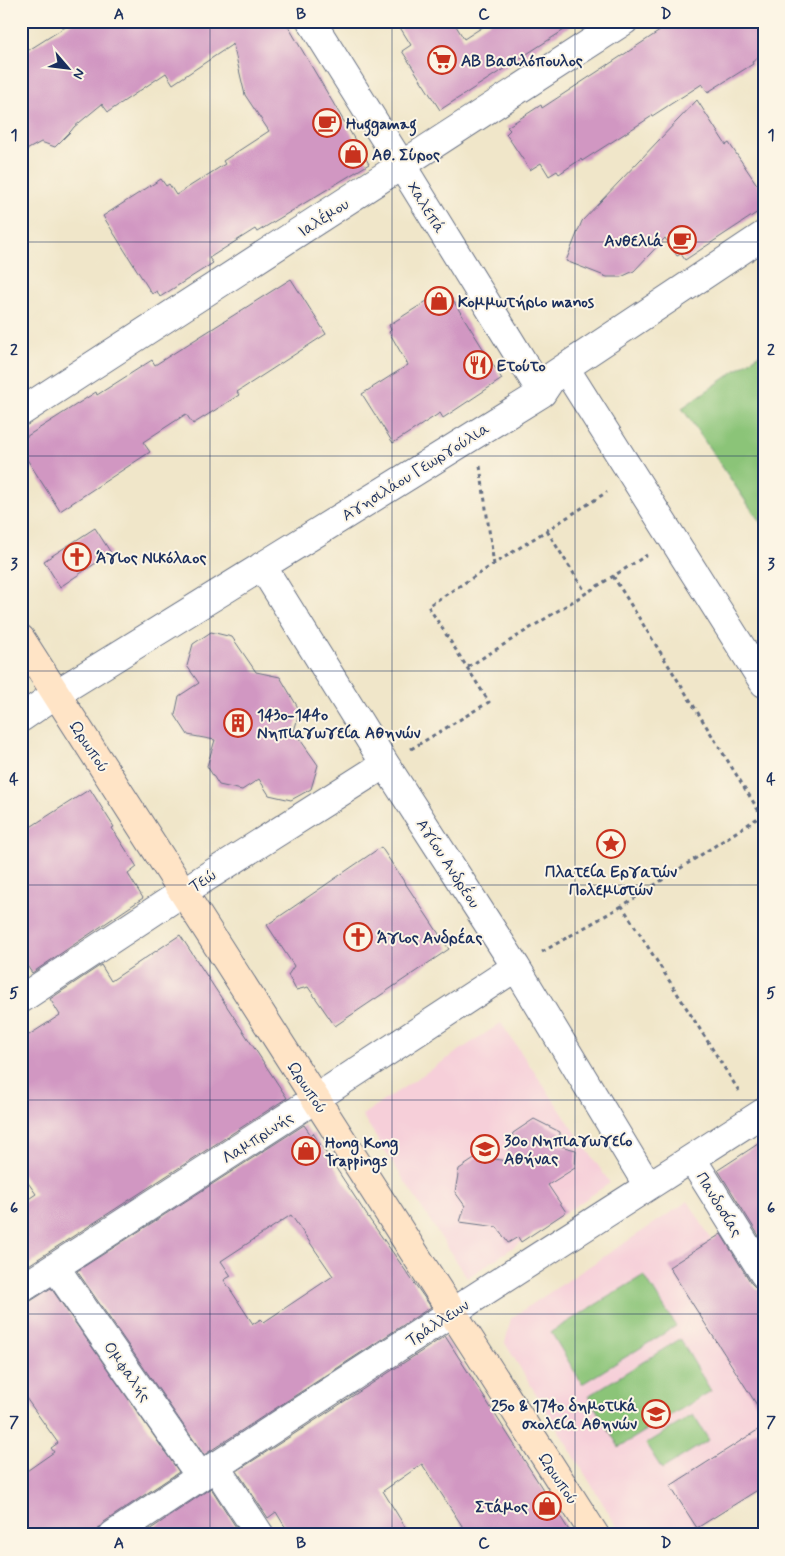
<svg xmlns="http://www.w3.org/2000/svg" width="785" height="1556" font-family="Mynerve,sans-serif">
<rect width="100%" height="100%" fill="#fcf5e5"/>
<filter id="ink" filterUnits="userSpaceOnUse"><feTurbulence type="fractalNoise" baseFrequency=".02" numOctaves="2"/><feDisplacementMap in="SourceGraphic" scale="10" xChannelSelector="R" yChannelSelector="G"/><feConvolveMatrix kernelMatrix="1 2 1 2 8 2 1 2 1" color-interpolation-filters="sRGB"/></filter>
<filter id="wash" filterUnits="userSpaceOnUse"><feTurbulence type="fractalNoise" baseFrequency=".0096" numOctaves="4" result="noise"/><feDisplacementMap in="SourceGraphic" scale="20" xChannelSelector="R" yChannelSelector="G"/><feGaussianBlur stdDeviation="1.12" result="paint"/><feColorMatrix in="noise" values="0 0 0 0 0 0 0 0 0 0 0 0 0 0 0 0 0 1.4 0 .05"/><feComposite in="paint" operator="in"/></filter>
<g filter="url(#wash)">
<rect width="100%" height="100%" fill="#f0e6c9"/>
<path fill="#f6cfd9" d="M 501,1023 L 610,1183 L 467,1278 L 362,1115 Z
M 688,1201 L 764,1326 L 764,1484 L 686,1535 L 622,1535 L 505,1343 L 511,1318 Z"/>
<path fill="#8bc478" stroke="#537a6b" d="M 764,351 L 764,528 L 682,408 Z
M 644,1275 L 676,1326 L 582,1384 L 551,1332 Z
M 680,1339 L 711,1391 L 619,1447 L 588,1396 Z
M 693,1415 L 709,1440 L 662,1469 L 646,1444 Z"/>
<g id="blocks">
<path fill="#d197c2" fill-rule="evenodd" d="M 75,21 L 285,21 L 369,164 L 257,232 L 255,229 L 209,258 L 213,263 L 160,297 L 157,291 L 152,294 L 103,216 L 161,179 L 166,186 L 169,184 L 176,195 L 225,164 L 223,161 L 269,131 L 245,95 L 233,44 L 173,84 L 166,73 L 108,112 L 102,104 L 74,127 L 71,131 L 55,147 L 41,142 L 21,153 L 21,55 Z
M 396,21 L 453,21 L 464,39 L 492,21 L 578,21 L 440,110 L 402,51 L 411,45 Z
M 675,21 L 764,21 L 764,55 L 752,62 L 753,64 L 708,92 L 702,84 L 582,161 L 581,159 L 559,174 L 557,171 L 549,176 L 541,163 L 530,170 L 506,134 L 510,130 L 507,127 L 541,105 L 542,108 Z
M 697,100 L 726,145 L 729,143 L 764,195 L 764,208 L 685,260 L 681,254 L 677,256 L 665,238 L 634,271 L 621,277 L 607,277 L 566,261 L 582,221 Z
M 291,279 L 326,334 L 237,392 L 239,395 L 193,424 L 186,414 L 143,442 L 150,452 L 60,511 L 21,450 L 21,440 L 96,392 L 97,395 L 152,360 L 155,365 Z
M 441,292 L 444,297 L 449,294 L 502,379 L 443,418 L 440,413 L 393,443 L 362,394 L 408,365 L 389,332 L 391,330 L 389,325 Z
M 95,528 L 111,553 L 60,587 L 44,561 Z
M 211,632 L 232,637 L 256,672 L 280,677 L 300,711 L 294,731 L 318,765 L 311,789 L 291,800 L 269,795 L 259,779 L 242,790 L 219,785 L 207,766 L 215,740 L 188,735 L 175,715 L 179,696 L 199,683 L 187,666 L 193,644 Z
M 90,789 L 114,827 L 112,828 L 137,867 L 128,874 L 143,898 L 32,973 L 21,957 L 21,833 Z
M 381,847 L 449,949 L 335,1026 L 308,987 L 296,990 L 288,975 L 294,966 L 267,925 Z
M 180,935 L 287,1098 L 21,1270 L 21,1204 L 36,1194 L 21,1173 L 21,1040 L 60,1015 L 50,999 L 101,965 L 111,981 Z
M 534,1119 L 560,1132 L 560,1146 L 576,1150 L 575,1168 L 548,1185 L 566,1212 L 521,1242 L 518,1237 L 508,1243 L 497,1227 L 460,1222 L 465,1206 L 455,1192 L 459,1169 L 479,1156 L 506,1161 L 513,1133 Z
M 304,1125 L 311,1135 L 313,1133 L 370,1220 L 431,1307 L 204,1455 L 77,1271 ZM 291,1215 L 333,1276 L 264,1322 L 261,1319 L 253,1324 L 224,1280 L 231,1276 L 221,1261 Z
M 764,1140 L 764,1244 L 718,1170 Z
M 721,1234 L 751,1283 L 756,1288 L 764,1290 L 764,1416 L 669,1267 Z
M 51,1288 L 179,1472 L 104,1522 L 99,1528 L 98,1535 L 21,1535 L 21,1475 L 54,1452 L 51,1448 L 58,1443 L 21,1391 L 21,1305 L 29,1302 Z
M 445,1336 L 572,1535 L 468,1535 L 422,1464 L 383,1491 L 410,1535 L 290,1535 L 276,1512 L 268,1518 L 237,1471 Z
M 764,1426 L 764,1486 L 697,1528 L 670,1486 Z
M 211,1488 L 241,1535 L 142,1535 L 202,1494 Z"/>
</g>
</g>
<g filter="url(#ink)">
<use href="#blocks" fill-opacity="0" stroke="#666f83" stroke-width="1"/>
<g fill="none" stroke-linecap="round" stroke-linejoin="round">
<defs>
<path id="street" d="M 311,21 L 402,166 L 542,393
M 565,368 L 764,683
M 21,412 L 624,21
M 262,566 L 385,764 L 516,967 L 648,1186
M 21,718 L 56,694 L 542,393 L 554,375 L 764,235
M 21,999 L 183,892 L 385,764
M 692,1159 L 764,1274
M 55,1267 L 200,1476
M 21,1289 L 315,1099 L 516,967
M 215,1466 L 260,1535
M 113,1535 C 327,1391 546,1252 764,1112"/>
<path id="secondary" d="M 21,639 L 595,1535"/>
</defs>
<use href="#street" stroke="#666f83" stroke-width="30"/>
<use href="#secondary" stroke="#666f83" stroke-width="30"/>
<path stroke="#666f83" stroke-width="3" stroke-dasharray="4 4" stroke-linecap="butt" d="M 480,466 L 494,565
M 547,531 L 586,593
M 613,576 L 762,816
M 468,667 L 647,555
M 411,749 L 489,702 L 428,606 L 607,492
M 542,952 L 622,906
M 739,1091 L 622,906 L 764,814"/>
<use href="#street" stroke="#fff" stroke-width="28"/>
<use href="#secondary" stroke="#ffe4c6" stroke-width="28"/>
</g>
</g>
<path fill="none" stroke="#1b2f5e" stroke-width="1" stroke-opacity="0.55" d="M 210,21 L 210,1535M 392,21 L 392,1535M 575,21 L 575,1535M 21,242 L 764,242M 21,456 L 764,456M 21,671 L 764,671M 21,885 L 764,885M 21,1100 L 764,1100M 21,1314 L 764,1314"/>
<defs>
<symbol id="supermarket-ring" viewBox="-11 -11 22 22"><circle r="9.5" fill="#fcf5e5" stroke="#c8321e" stroke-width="1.5"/><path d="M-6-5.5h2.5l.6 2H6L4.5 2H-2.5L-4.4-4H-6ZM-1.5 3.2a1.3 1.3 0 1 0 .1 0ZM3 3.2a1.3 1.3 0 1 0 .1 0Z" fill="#c8321e"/></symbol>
<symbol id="cafe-ring" viewBox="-11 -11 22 22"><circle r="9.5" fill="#fcf5e5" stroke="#c8321e" stroke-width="1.5"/><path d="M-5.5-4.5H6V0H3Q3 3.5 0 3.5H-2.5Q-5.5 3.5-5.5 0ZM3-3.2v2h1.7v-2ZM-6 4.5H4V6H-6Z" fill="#c8321e"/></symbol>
<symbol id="shop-ring" viewBox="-11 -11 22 22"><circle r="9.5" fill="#fcf5e5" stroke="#c8321e" stroke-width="1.5"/><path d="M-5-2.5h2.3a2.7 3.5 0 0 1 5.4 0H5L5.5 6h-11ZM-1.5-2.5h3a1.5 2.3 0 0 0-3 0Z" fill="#c8321e"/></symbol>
<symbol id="restaurant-ring" viewBox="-11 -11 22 22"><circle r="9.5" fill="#fcf5e5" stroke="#c8321e" stroke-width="1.5"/><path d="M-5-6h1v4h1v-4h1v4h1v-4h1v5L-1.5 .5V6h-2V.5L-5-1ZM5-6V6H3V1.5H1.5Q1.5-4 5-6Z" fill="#c8321e"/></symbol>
<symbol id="church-ring" viewBox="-11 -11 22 22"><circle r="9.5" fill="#fcf5e5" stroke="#c8321e" stroke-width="1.5"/><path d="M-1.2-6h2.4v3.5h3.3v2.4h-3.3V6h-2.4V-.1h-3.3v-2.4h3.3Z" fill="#c8321e"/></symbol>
<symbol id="building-ring" viewBox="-11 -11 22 22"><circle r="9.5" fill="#fcf5e5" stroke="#c8321e" stroke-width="1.5"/><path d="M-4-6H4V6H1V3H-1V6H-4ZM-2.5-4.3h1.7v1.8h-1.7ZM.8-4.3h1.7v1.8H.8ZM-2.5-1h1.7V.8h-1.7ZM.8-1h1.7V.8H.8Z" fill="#c8321e"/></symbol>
<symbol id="sight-ring" viewBox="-11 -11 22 22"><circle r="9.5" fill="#fcf5e5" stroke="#c8321e" stroke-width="1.5"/><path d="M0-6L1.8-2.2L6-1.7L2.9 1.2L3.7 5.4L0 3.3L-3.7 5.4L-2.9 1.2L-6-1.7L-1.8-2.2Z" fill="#c8321e"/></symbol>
<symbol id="school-ring" viewBox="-11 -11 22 22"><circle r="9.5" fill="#fcf5e5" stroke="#c8321e" stroke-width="1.5"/><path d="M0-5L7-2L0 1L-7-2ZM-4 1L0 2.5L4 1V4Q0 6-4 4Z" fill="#c8321e"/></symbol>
</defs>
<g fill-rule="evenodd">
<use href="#supermarket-ring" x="426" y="44" width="32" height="32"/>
<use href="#cafe-ring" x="311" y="107" width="32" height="32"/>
<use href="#shop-ring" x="337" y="138" width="32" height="32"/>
<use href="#cafe-ring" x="666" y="224" width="32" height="32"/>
<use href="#shop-ring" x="423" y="285" width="32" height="32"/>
<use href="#restaurant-ring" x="462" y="349" width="32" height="32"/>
<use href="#church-ring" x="61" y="541" width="32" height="32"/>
<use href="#building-ring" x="222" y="707" width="32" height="32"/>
<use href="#sight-ring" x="595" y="828" width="32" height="32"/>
<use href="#church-ring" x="342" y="921" width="32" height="32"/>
<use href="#school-ring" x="469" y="1133" width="32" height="32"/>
<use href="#shop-ring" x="290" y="1135" width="32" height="32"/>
<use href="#school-ring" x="640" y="1398" width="32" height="32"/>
<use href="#shop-ring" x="531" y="1490" width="32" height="32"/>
</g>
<g text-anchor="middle" stroke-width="4" stroke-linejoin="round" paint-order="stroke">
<g font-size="16" font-weight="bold" fill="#1b2f5e" stroke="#fcf5e5" text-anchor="start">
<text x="461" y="66">ΑΒ Βασιλόπουλος</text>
<text x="346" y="129">Huggamag</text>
<text x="372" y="160">Αθ. Σύρος</text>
<text x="663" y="246" text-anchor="end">Ανθελιά</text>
<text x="458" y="307">Κομμωτήριο manos</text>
<text x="497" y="371">Ετούτο</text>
<text x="96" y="563">Άγιος Νικόλαος</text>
<text x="257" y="720">143ο-144ο<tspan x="257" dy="18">Νηπιαγωγεία Αθηνών</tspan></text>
<text x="611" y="877" text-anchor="middle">Πλατεία Εργατών<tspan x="611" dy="18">Πολεμιστών</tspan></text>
<text x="377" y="943">Άγιος Ανδρέας</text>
<text x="504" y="1146">30ο Νηπιαγωγείο<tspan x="504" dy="18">Αθήνας</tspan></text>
<text x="325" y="1148">Hong Kong<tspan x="325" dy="18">Trappings</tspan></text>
<text x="637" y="1411" text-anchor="end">25ο &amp; 174ο δημοτικά<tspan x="637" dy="18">σχολεία Αθηνών</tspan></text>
<text x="528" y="1512" text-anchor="end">Στάμος</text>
</g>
<g font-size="16" fill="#1b2f5e" stroke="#fcf5e5">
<text transform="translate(427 207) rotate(58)" y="6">Χαλεπά</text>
<text transform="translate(323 217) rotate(-33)" y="6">Ιαλέμου</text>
<text transform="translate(415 471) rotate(-32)" y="6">Αγησιλάου Γεωργούλια</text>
<text transform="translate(90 746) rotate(57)" y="6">Ωρωπού</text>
<text transform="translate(449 863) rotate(57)" y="6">Αγίου Ανδρέου</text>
<text transform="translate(202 880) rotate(-32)" y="6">Τεώ</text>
<text transform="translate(308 1087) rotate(57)" y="6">Ωρωπού</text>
<text transform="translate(257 1137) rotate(-33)" y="6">Λαμπρινής</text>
<text transform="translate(720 1204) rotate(58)" y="6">Πανδοσίας</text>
<text transform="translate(437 1322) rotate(-33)" y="6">Τράλλεων</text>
<text transform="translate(128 1371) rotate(55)" y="6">Ομφαλής</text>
<text transform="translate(559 1478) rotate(57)" y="6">Ωρωπού</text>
</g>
</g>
<rect width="785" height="1556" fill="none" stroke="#fcf5e5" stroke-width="55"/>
<g transform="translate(68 68) rotate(118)" stroke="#fcf5e5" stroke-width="4" paint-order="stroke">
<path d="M0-4L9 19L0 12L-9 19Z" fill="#1b2f5e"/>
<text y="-8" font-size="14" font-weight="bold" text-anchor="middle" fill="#1b2f5e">N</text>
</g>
<rect x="28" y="28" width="730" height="1500" fill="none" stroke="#1b2f5e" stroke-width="2"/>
<g font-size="16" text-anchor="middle" font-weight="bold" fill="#1b2f5e">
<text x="119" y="19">A</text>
<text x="301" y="19">B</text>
<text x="484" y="19">C</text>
<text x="666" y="19">D</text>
<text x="14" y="140">1</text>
<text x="771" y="140">1</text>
<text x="14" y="355">2</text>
<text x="771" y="355">2</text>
<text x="14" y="569">3</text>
<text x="771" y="569">3</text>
<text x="14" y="784">4</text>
<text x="771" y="784">4</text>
<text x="14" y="998">5</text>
<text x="771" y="998">5</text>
<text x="14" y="1213">6</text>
<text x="771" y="1213">6</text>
<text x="14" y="1427">7</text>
<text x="771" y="1427">7</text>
<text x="119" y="1548">A</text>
<text x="301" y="1548">B</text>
<text x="484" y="1548">C</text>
<text x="666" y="1548">D</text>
</g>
</svg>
